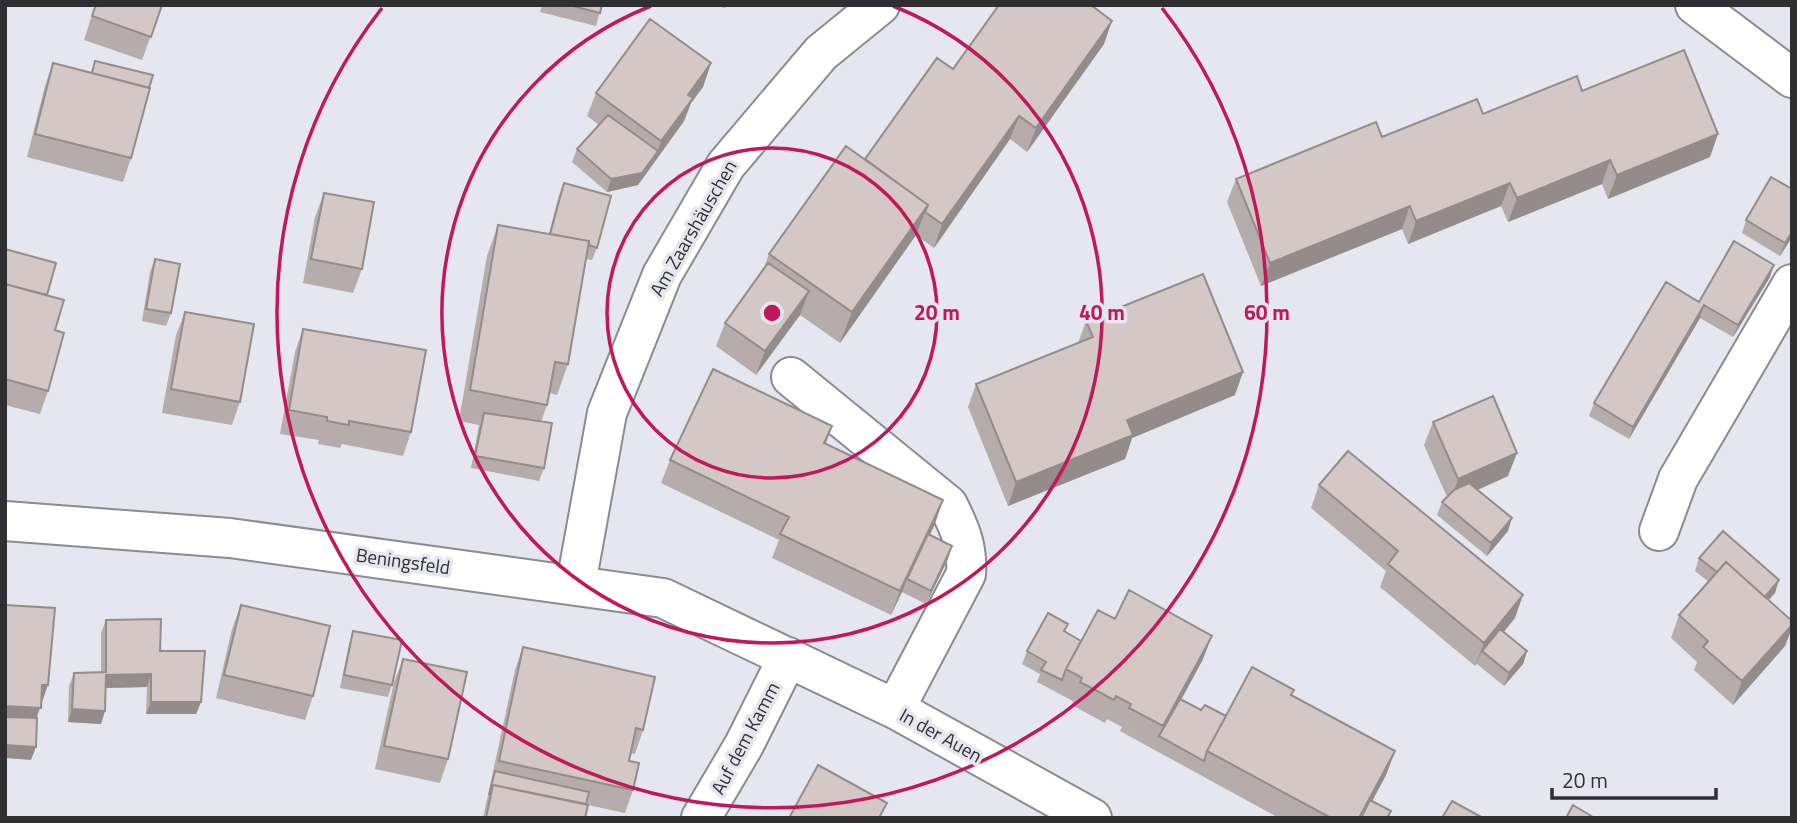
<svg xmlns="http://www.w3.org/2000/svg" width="1797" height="823" font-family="'Titillium Web',sans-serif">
<rect width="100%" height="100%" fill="#e5e6f0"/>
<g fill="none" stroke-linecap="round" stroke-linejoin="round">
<defs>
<path id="minor" d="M 1695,5 L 1792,78
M 791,377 L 948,505 C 960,529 968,547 966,574 L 895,709
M 5,521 L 230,538 L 663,598 L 895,709 L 1092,818
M 1659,531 L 1678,479 L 1792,284
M 576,584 L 607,413 L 662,275 L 726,165 L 821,53 L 880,5
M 701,818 L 744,745 L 788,657"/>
</defs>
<use href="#minor" stroke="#8a8b93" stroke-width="42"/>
<use href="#minor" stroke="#fff" stroke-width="38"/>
</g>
<path fill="#b6acab" d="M 95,5 L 162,5 L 142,60 L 84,40 Z
M 542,5 L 602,5 L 596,26 L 540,12 Z
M 713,5 L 727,5 L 725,8 Z
M 1091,6 L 1104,44 L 1027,152 L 1010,139 L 934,248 L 916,235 L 840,343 L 800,315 L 756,375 L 716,346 L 725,323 L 764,268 L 769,254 L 953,69 Z
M 95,61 L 131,158 L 123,182 L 27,157 L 45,86 L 53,63 L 91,72 Z
M 711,63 L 703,87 L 691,103 L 684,121 L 638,185 L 607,192 L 572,162 L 577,149 L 599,125 L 587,116 L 596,93 Z
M 1582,91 L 1710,157 L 1608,199 L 1602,184 L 1508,222 L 1501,206 L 1408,244 L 1402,229 L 1261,286 L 1227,202 L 1236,179 L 1382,137 Z
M 564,183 L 597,248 L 592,260 L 586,259 L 568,364 L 557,395 L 549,393 L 547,405 L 541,422 L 544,468 L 539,481 L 471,468 L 479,425 L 459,421 L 487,256 L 498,225 L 549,234 L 559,195 Z
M 1792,189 L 1792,237 L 1780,256 L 1742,233 L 1746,220 Z
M 324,193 L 362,269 L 353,293 L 303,283 L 315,217 Z
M 5,249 L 47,295 L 48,391 L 40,414 L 5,405 Z
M 155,259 L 171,313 L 166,326 L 142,321 L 150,272 Z
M 1770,277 L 1733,337 L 1700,318 L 1629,439 L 1589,416 L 1594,403 L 1699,302 Z
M 185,312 L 240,402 L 232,425 L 162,413 L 176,335 Z
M 1086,321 L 1235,395 L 1132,438 L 1125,459 L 1008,506 L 968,407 L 976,384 L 1078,343 Z
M 303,329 L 411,432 L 403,456 L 342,444 L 340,448 L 318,444 L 319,440 L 280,434 L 295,352 Z
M 1433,422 L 1508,476 L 1478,490 L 1508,531 L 1487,556 L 1437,515 L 1442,502 L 1447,497 L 1424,445 Z
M 832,426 L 826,444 L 943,500 L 930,535 L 948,559 L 926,604 L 902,592 L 891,615 L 772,558 L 779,540 L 661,483 L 670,460 Z
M 1319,485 L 1515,618 L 1504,632 L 1527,651 L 1523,664 L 1504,686 L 1477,664 L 1475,666 L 1380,587 L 1386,571 L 1311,508 Z
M 1699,558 L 1775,593 L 1768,600 L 1792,621 L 1792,628 L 1785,646 L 1733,705 L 1694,670 L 1697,662 L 1671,638 L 1679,615 L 1709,582 L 1695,571 Z
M 241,605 L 313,696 L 305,720 L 216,698 L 232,629 Z
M 1115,619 L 1203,659 L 1181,700 L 1201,710 L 1226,717 L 1292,696 L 1395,751 L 1386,775 L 1372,801 L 1391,811 L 1389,818 L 1279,818 L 1120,731 L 1122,727 L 1107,719 L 1105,723 L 1072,705 L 1073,701 L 1037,682 L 1040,674 L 1022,664 L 1027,651 L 1068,624 L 1065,632 L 1081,641 Z
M 106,620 L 160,651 L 201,702 L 196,714 L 146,714 L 147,687 L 106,688 L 101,724 L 68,722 L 69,686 L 74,673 L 101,673 L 101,633 Z
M 353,631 L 392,685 L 388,697 L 340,688 L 349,644 Z
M 523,647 L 643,730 L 635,754 L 631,753 L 629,761 L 633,790 L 625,813 L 588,805 L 585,818 L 483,818 L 515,670 Z
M 403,659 L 448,759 L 440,783 L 375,769 L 394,682 Z"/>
<path fill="#948c8b" d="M 1112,21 L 1104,44 L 1027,152 L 1036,128 Z
M 711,63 L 703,87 L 691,103 L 684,121 L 638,185 L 607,192 L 611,179 L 658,151 L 661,141 L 688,95 Z
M 1019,116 L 1010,139 L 934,248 L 942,224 Z
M 1718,134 L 1710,157 L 1608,199 L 1617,175 Z
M 1610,160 L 1602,184 L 1508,222 L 1517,198 Z
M 1510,183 L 1501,206 L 1408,244 L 1416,221 Z
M 928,205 L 916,235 L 840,343 L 852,312 Z
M 1410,206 L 1402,229 L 1261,286 L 1270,263 Z
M 1792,232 L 1792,237 L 1780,256 L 1785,243 Z
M 1774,265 L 1770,277 L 1733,337 L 1738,325 Z
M 809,291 L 800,315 L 756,375 L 765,351 Z
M 1704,305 L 1700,318 L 1629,439 L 1633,427 Z
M 1243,372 L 1235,395 L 1132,438 L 1125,459 L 1008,506 L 1016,482 L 1127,420 Z
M 1517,453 L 1508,476 L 1450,502 L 1458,479 Z
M 943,500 L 935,524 L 908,579 L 907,579 L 902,592 L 891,615 L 900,591 Z
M 1512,518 L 1508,531 L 1487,556 L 1491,543 Z
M 952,546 L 948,559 L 926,604 L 931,591 Z
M 1779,580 L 1775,593 L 1753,617 L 1758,604 Z
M 1523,595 L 1515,618 L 1485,654 L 1482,651 L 1475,666 L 1484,643 Z
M 1792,625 L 1792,628 L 1785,646 L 1733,705 L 1742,681 Z
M 1212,636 L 1203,659 L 1161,737 L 1159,736 L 1163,726 Z
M 1527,651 L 1523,664 L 1504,686 L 1509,673 Z
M 151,674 L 147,687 L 101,688 L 106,675 Z
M 42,685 L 48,685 L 32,731 L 5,730 L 5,706 Z
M 151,702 L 201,702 L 196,714 L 146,714 Z
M 72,709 L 105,711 L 101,724 L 68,722 Z
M 5,745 L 36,747 L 31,760 L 5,758 Z
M 1395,751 L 1386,775 L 1363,818 L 1359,818 Z"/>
<path fill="#d4c8c7" stroke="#948c8b" stroke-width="2" d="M 96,5 L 162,5 L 151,37 L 92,16 Z
M 569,5 L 602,5 L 600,13 Z
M 999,5 L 1091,5 L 1112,21 L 1036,128 L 1019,116 L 942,224 L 925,212 L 928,205 L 865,159 L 937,58 L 953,69 Z
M 650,19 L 711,63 L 688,95 L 693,98 L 661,141 L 596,93 Z
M 1684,50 L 1718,134 L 1617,175 L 1610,160 L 1517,198 L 1510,183 L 1416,221 L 1410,206 L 1270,263 L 1236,179 L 1376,122 L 1382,137 L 1477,99 L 1483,114 L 1577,76 L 1582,91 Z
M 95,61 L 153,75 L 149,88 L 92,73 Z
M 53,63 L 150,88 L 131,158 L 35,134 Z
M 608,115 L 658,151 L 642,173 L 611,179 L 577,149 Z
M 846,146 L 928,205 L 852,312 L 769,254 Z
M 1771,177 L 1792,189 L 1792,232 L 1785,243 L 1746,220 Z
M 564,183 L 611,196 L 597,248 L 589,245 L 589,241 L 550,234 Z
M 324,193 L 374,202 L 362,269 L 311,259 Z
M 498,225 L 589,241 L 568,364 L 555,362 L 547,405 L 470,390 Z
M 1734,241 L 1774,265 L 1738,325 L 1704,305 L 1633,427 L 1594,403 L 1666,282 L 1699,302 Z
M 5,249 L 56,263 L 47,295 L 5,284 Z
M 155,259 L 180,264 L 171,313 L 146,309 Z
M 768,263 L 809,291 L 765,351 L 725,323 Z
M 1203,274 L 1243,372 L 1127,420 L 1133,435 L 1016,482 L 976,384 L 1093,337 L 1086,321 Z
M 5,284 L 64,300 L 55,330 L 64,333 L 48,391 L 5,379 Z
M 185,312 L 254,324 L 240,402 L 171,389 Z
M 303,329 L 426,350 L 411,432 L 349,421 L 349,425 L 327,421 L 327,417 L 289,410 Z
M 713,369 L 832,426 L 824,443 L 943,500 L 900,591 L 780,534 L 789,517 L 670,460 Z
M 1493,396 L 1517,453 L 1458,479 L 1433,422 Z
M 484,413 L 552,423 L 544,468 L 475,456 Z
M 1348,451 L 1523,595 L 1484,643 L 1388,564 L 1398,551 L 1319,485 Z
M 1469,483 L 1512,518 L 1491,543 L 1442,502 L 1454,490 Z
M 1723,531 L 1779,580 L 1765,597 L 1726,562 L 1717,572 L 1699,558 Z
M 928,534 L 952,546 L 931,591 L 907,579 Z
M 1726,562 L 1792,621 L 1792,625 L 1742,681 L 1703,647 L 1708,641 L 1679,615 Z
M 1129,590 L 1212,636 L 1163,726 L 1129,708 L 1131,704 L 1116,696 L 1114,700 L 1080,682 L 1082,678 L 1066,669 L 1098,610 L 1115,619 Z
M 5,605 L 55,608 L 48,685 L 42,685 L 41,708 L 5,706 Z
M 241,605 L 330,626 L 313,696 L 224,675 Z
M 1048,613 L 1068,624 L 1064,631 L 1081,641 L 1066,669 L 1062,680 L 1041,670 L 1046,662 L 1027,651 Z
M 161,619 L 160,651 L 205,651 L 201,702 L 151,702 L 151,674 L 106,675 L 105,711 L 72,709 L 74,673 L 106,672 L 106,620 Z
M 1500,629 L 1527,651 L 1509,673 L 1482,651 Z
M 353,631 L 402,640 L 392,685 L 344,675 Z
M 523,647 L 655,677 L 643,730 L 636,728 L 629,761 L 639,763 L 633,790 L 499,761 Z
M 403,659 L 467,672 L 448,759 L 384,746 Z
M 1252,667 L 1294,690 L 1291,695 L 1395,751 L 1359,818 L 1331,818 L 1207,751 Z
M 1180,699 L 1201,710 L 1205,705 L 1226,716 L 1207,751 L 1204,761 L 1159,736 Z
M 5,717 L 37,718 L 36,747 L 5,745 Z
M 818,765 L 887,803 L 879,818 L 789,818 Z
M 495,771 L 589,792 L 586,804 L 493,785 L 489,795 Z
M 493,785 L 588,805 L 585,818 L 486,818 Z
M 1370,800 L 1391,811 L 1387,818 L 1361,818 Z
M 1452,801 L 1483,818 L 1442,818 Z
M 1573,805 L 1593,817 L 1593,818 L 1566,818 Z"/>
<g fill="none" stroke="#c2185b" stroke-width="3.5">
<circle cx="772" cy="313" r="165"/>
<path d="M893 6A330 330 0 1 1 651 6"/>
<path d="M1162 8A495 495 0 1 1 382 8"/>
</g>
<g text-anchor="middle" stroke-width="7" stroke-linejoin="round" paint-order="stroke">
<g font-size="19" fill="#2f2f33" stroke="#e5e6f0">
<text transform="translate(693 228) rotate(-60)" y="7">Am Zaarshäuschen</text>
<text transform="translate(403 561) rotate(8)" y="7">Beningsfeld</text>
<text transform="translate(941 735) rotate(29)" y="7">In der Auen</text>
<text transform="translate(745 738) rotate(-62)" y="7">Auf dem Kamm</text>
</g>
</g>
<circle cx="772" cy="313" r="10" fill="#c2185b" stroke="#e5e6f0" stroke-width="3.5"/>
<g font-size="21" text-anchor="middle" font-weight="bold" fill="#c2185b" stroke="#e5e6f0" stroke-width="7" stroke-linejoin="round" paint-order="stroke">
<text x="937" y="320">20 m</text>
<text x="1102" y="320">40 m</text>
<text x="1267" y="320">60 m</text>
</g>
<rect width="1797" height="823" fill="none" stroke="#2f2f33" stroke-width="14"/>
<path d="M1552 788v10h164v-10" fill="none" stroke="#2f2f33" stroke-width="3.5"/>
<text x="1562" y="788" font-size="21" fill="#2f2f33" stroke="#e5e6f0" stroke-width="5" paint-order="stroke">20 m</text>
</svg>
